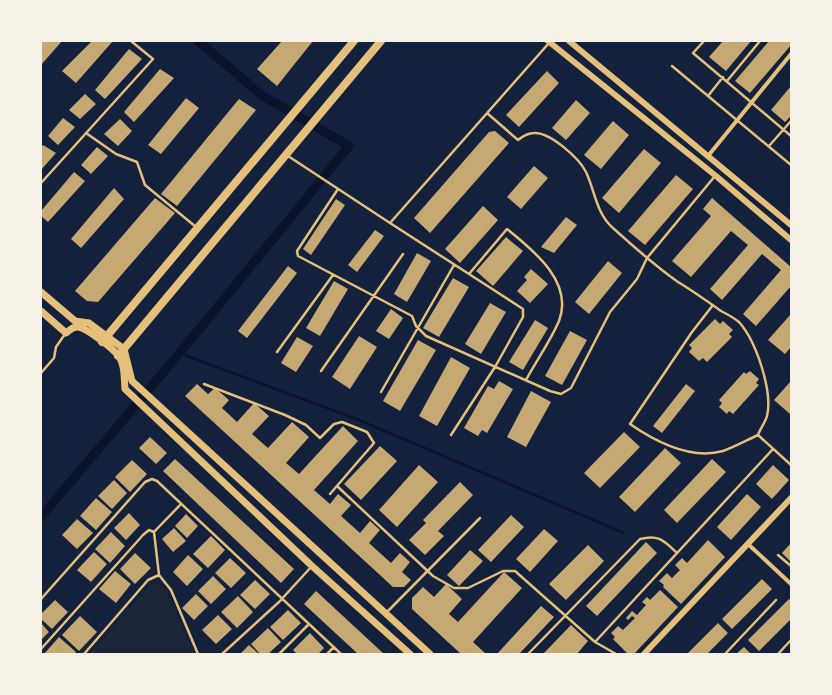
<svg xmlns="http://www.w3.org/2000/svg" width="832" height="695" font-family="'Noto Sans',sans-serif">
<rect width="100%" height="100%" fill="#14213d"/>
<path fill="#1d2539" d="M 158,582 L 166,591 L 194,654 L 90,654 L 151,585 Z"/>
<g fill="none" stroke-linecap="round" stroke-linejoin="round">
<path stroke="#0b132b" stroke-width="2.5" d="M 179,353 L 359,420 L 624,533"/>
<path stroke="#0b132b" stroke-width="9" d="M 41,517 L 188,343 L 349,146 L 263,96 L 198,41"/>
</g>
<path fill="#c6a872" d="M 41,41 L 62,41 L 41,65 Z
M 92,41 L 113,41 L 76,83 L 62,71 Z
M 282,41 L 313,41 L 277,86 L 257,69 Z
M 723,41 L 751,41 L 726,71 L 709,57 Z
M 769,41 L 791,41 L 791,45 L 750,93 L 735,81 Z
M 129,49 L 142,59 L 105,99 L 95,90 Z
M 160,69 L 174,78 L 134,122 L 124,112 Z
M 547,71 L 559,83 L 519,127 L 506,115 Z
M 791,86 L 791,116 L 785,122 L 771,110 Z
M 85,94 L 96,104 L 80,119 L 69,110 Z
M 186,98 L 199,108 L 161,154 L 148,145 Z
M 239,99 L 256,110 L 177,206 L 161,194 Z
M 576,100 L 590,113 L 566,140 L 552,128 Z
M 63,118 L 75,127 L 58,145 L 48,136 Z
M 120,119 L 132,131 L 118,146 L 104,134 Z
M 613,121 L 629,135 L 601,169 L 584,155 Z
M 495,131 L 509,143 L 430,233 L 414,218 L 489,132 Z
M 43,145 L 56,153 L 41,170 L 41,148 Z
M 97,147 L 108,156 L 91,174 L 81,165 Z
M 644,149 L 661,163 L 619,213 L 602,198 Z
M 534,166 L 548,178 L 521,209 L 507,197 Z
M 74,172 L 85,181 L 48,222 L 41,216 L 41,211 Z
M 676,175 L 693,189 L 645,245 L 628,231 Z
M 114,188 L 124,199 L 81,248 L 71,239 Z
M 155,198 L 175,213 L 98,302 L 87,301 L 75,291 Z
M 712,198 L 791,267 L 791,286 L 756,326 L 743,314 L 781,270 L 762,254 L 722,300 L 710,289 L 748,245 L 731,231 L 691,277 L 672,261 L 711,216 L 703,209 Z
M 336,199 L 345,205 L 311,255 L 303,249 Z
M 483,206 L 498,220 L 460,263 L 445,249 Z
M 566,217 L 577,225 L 554,253 L 541,247 Z
M 375,230 L 384,236 L 357,272 L 348,265 Z
M 506,237 L 523,251 L 493,286 L 476,271 Z
M 417,253 L 431,261 L 407,302 L 394,294 Z
M 608,261 L 622,273 L 589,314 L 575,302 Z
M 288,266 L 297,273 L 247,338 L 238,331 Z
M 531,269 L 548,284 L 530,303 L 517,291 L 527,280 L 524,277 Z
M 453,278 L 469,287 L 439,337 L 423,328 Z
M 334,281 L 348,289 L 320,336 L 306,328 Z
M 490,303 L 506,312 L 481,354 L 465,344 Z
M 391,309 L 403,318 L 389,339 L 376,331 Z
M 791,314 L 791,347 L 785,354 L 768,340 Z
M 715,319 L 720,324 L 723,321 L 733,330 L 729,334 L 732,337 L 707,362 L 703,358 L 699,361 L 689,352 L 692,348 L 689,345 Z
M 535,320 L 548,328 L 523,370 L 509,362 Z
M 570,331 L 587,340 L 562,385 L 545,376 Z
M 359,336 L 377,347 L 350,389 L 332,377 Z
M 297,337 L 313,346 L 296,372 L 281,363 Z
M 418,340 L 436,350 L 400,411 L 383,401 Z
M 451,357 L 470,368 L 437,426 L 419,416 Z
M 750,371 L 759,379 L 756,383 L 759,385 L 733,414 L 729,411 L 727,414 L 719,407 L 722,403 L 719,400 L 744,372 L 746,374 Z
M 499,381 L 513,389 L 487,433 L 482,430 L 478,436 L 464,428 L 488,386 L 494,389 Z
M 791,381 L 791,413 L 790,414 L 774,400 Z
M 197,384 L 208,394 L 215,388 L 229,400 L 222,408 L 237,422 L 254,403 L 269,416 L 252,434 L 268,448 L 292,422 L 309,437 L 286,463 L 299,474 L 343,426 L 358,441 L 314,490 L 330,504 L 338,494 L 351,505 L 341,516 L 360,533 L 370,521 L 380,530 L 369,543 L 391,563 L 400,553 L 410,562 L 402,572 L 411,580 L 404,587 L 393,587 L 185,396 Z
M 686,384 L 695,391 L 662,433 L 653,426 Z
M 531,391 L 551,402 L 526,447 L 507,437 Z
M 624,432 L 640,447 L 600,488 L 584,473 Z
M 150,437 L 167,453 L 156,464 L 139,448 Z
M 380,446 L 397,461 L 361,500 L 344,484 Z
M 665,448 L 681,463 L 635,512 L 619,497 Z
M 175,459 L 294,569 L 281,583 L 163,471 Z
M 712,459 L 726,472 L 677,523 L 664,510 Z
M 132,460 L 147,474 L 130,492 L 115,477 Z
M 419,465 L 438,482 L 397,527 L 379,510 Z
M 773,465 L 789,480 L 772,499 L 756,484 Z
M 114,480 L 127,493 L 112,509 L 98,496 Z
M 460,482 L 473,495 L 438,531 L 444,536 L 425,555 L 409,540 L 426,523 L 423,520 Z
M 747,494 L 761,507 L 731,540 L 717,527 Z
M 96,498 L 112,512 L 96,530 L 80,516 Z
M 129,513 L 140,525 L 126,540 L 114,528 Z
M 186,514 L 198,526 L 187,538 L 175,526 Z
M 511,515 L 524,527 L 491,562 L 478,550 Z
M 77,519 L 93,533 L 77,549 L 62,535 Z
M 174,528 L 186,541 L 173,552 L 162,539 Z
M 544,529 L 558,541 L 530,572 L 516,559 Z
M 111,532 L 125,546 L 110,563 L 95,549 Z
M 211,536 L 225,550 L 208,568 L 193,554 Z
M 708,540 L 725,557 L 681,604 L 663,587 L 664,585 L 659,581 L 667,573 L 672,578 L 680,570 L 675,565 L 682,558 L 687,563 Z
M 646,542 L 657,553 L 597,616 L 586,606 Z
M 791,543 L 791,562 L 782,553 Z
M 588,545 L 604,561 L 566,600 L 549,584 Z
M 470,550 L 483,561 L 459,586 L 447,575 Z
M 94,552 L 107,564 L 91,582 L 77,570 Z
M 135,553 L 151,568 L 135,584 L 120,569 Z
M 188,555 L 203,569 L 187,586 L 173,572 Z
M 230,558 L 246,573 L 231,588 L 215,573 Z
M 115,571 L 131,584 L 116,603 L 99,589 Z
M 504,572 L 522,588 L 473,642 L 486,654 L 461,654 L 412,609 L 412,598 L 423,587 L 434,597 L 446,584 L 462,599 L 449,614 L 458,622 Z
M 213,576 L 226,589 L 211,604 L 198,591 Z
M 762,579 L 772,589 L 732,629 L 722,619 Z
M 255,580 L 270,594 L 255,609 L 240,595 Z
M 660,590 L 678,607 L 634,654 L 628,654 L 613,639 L 615,637 L 611,633 L 618,626 L 623,630 L 635,618 L 632,616 L 628,620 L 626,618 L 632,611 L 637,615 L 646,605 L 642,602 L 647,597 L 650,600 Z
M 316,591 L 384,654 L 358,654 L 304,604 Z
M 196,594 L 208,606 L 194,620 L 182,608 Z
M 238,596 L 253,612 L 237,628 L 221,612 Z
M 789,599 L 791,601 L 791,619 L 759,651 L 748,640 Z
M 55,600 L 68,612 L 52,629 L 41,619 L 41,614 Z
M 541,606 L 554,617 L 519,654 L 497,654 Z
M 288,610 L 301,623 L 283,640 L 270,627 Z
M 218,615 L 232,629 L 216,644 L 202,630 Z
M 80,616 L 97,632 L 79,651 L 62,635 Z
M 41,623 L 49,632 L 41,640 Z
M 718,623 L 728,633 L 707,654 L 687,654 Z
M 571,625 L 588,641 L 577,654 L 543,654 Z
M 268,628 L 281,642 L 268,654 L 260,654 L 251,644 Z
M 310,633 L 324,648 L 318,654 L 297,654 L 293,650 Z
M 59,637 L 76,652 L 74,654 L 44,654 Z
M 249,645 L 259,654 L 240,654 Z
M 744,647 L 751,654 L 736,654 Z"/>
<g fill="none" stroke-linecap="round" stroke-linejoin="round">
<path stroke="#e5c07b" stroke-width="2.5" d="M 704,41 L 693,53 L 791,136
M 672,66 L 791,165
M 727,81 L 760,41
M 708,96 L 723,77
M 487,113 L 518,140 C 523,136 528,133 534,133 C 550,132 579,158 586,172 C 595,191 596,213 613,228 C 634,247 655,266 678,282 C 693,291 707,301 721,311 C 727,314 734,318 739,322 C 756,341 773,391 767,416 C 765,423 760,429 758,435 C 747,440 735,447 723,451 C 691,460 656,442 630,424 L 692,332 L 713,305
M 86,133 L 116,154 L 137,162 L 145,185 L 196,227
M 769,146 L 791,121
M 288,156 L 390,223 L 549,43
M 41,183 L 153,59 L 131,41
M 338,189 L 297,251 L 298,256 L 412,316 L 416,326 L 426,336 L 550,391 L 561,394 L 571,388 L 610,312 L 637,279 L 647,258 L 715,176
M 390,223 L 469,274 L 507,229 C 533,250 574,282 559,321 C 550,342 536,361 526,380
M 277,352 L 333,275
M 321,371 L 403,254
M 41,373 L 54,358 L 56,347 L 65,334
M 204,384 L 285,415 L 306,425 L 320,438 L 334,424 L 342,422 L 367,432 L 374,443 L 330,494
M 381,392 L 454,265
M 451,435 L 495,367 L 523,317 L 523,309 L 469,274
M 758,435 L 791,465
M 337,486 L 433,576 L 454,588 L 468,588 L 503,571 L 515,571 L 595,642 L 616,654
M 154,532 L 181,504
M 778,555 L 791,566
M 41,599 L 145,482 L 152,479 L 157,481 L 341,654
M 386,613 L 480,518
M 595,642 L 773,449
M 41,649 L 143,535 L 149,530 L 154,532 L 159,575
M 84,654 L 148,580 L 159,575 L 171,590 L 198,654
M 222,654 L 279,602 L 312,566
M 279,654 L 309,624
M 327,654 L 334,647
M 528,654 L 640,539 C 659,534 664,541 677,553
M 725,654 L 776,600
M 778,654 L 791,640"/>
<path stroke="#e5c07b" stroke-width="4" d="M 708,156 L 791,54
M 748,544 L 791,584"/>
<path stroke="#e5c07b" stroke-width="6" d="M 548,41 L 716,176 L 791,240
M 569,41 L 791,225
M 644,654 L 791,498"/>
<path stroke="#e5c07b" stroke-width="7" d="M 41,292 L 75,321 L 89,323 L 124,349 L 132,381 L 430,654
M 41,311 L 66,333 C 70,330 73,326 79,327 C 88,329 112,348 118,355 C 125,364 124,378 125,389 L 312,566 L 410,654"/>
<path stroke="#e5c07b" stroke-width="8" d="M 102,342 L 354,41
M 118,356 L 381,41"/>
</g>
<rect width="832" height="695" fill="none" stroke="#f6f1e7" stroke-width="84"/>
</svg>
